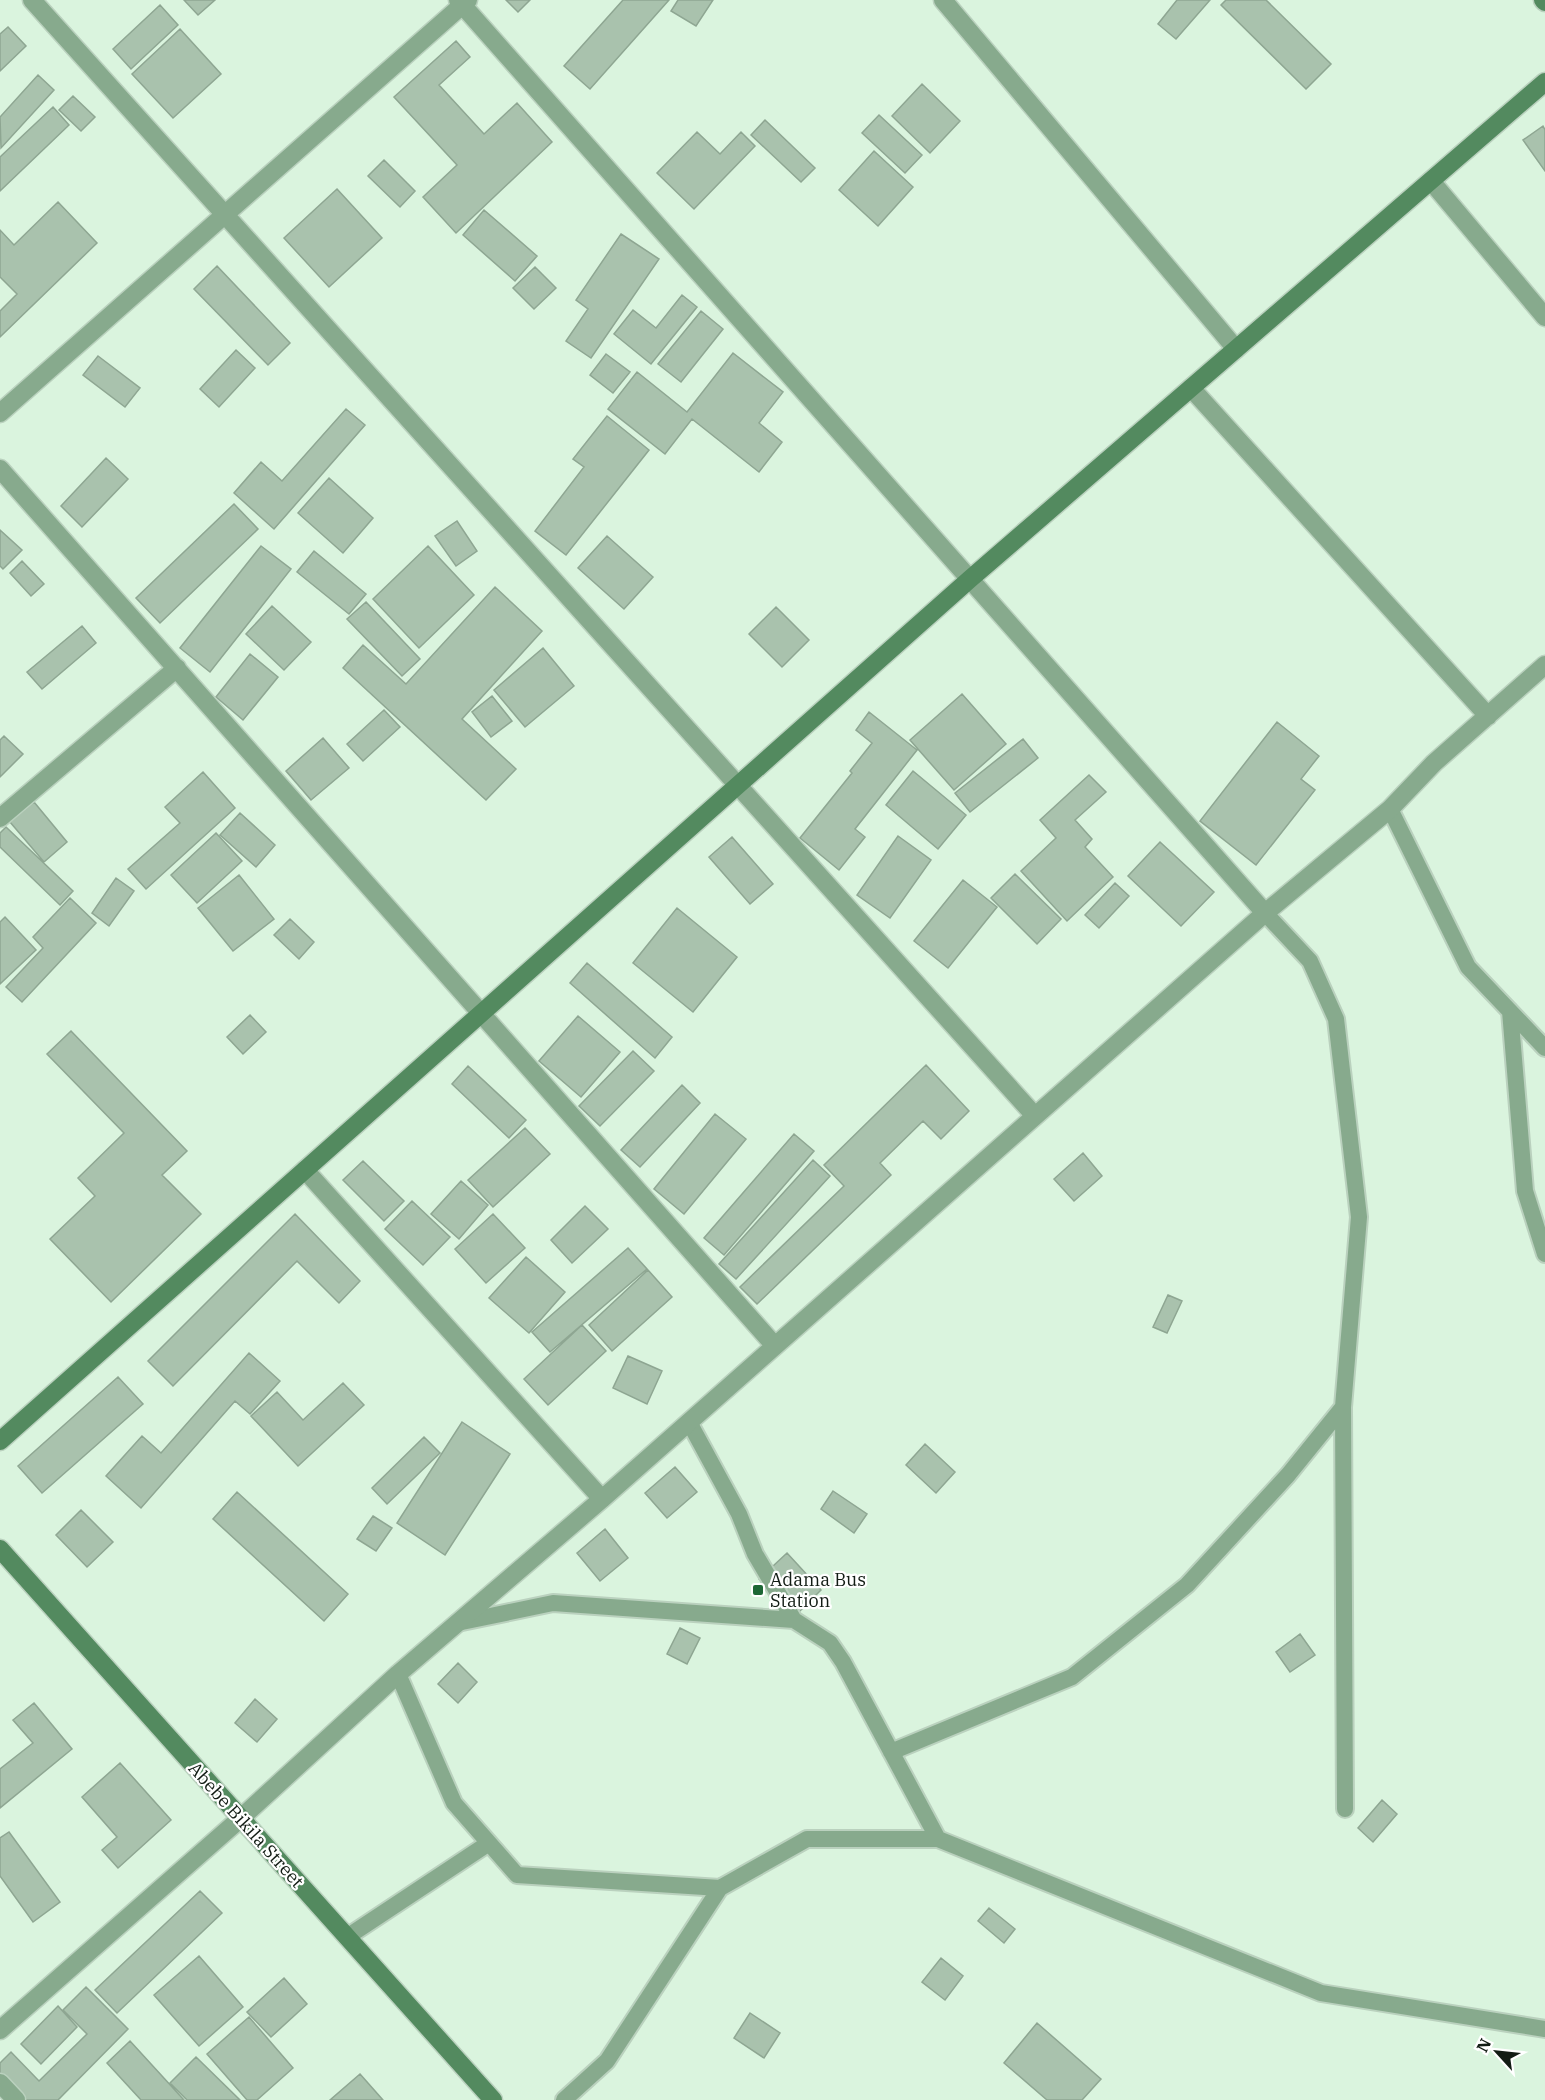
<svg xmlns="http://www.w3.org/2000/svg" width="1545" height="2100" font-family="'IBM Plex Serif',serif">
<rect width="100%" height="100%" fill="#daf4de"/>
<path fill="#a9c2ad" stroke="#8ea692" stroke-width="1.5" d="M 184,0 L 215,0 L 198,15 Z
M 506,0 L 530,0 L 518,12 Z
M 623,0 L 669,0 L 590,89 L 564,66 Z
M 678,0 L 713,0 L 696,26 L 671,11 Z
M 1177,0 L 1210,0 L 1176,39 L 1158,24 Z
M 1226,0 L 1266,0 L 1331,64 L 1306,89 L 1221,5 Z
M 160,5 L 178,25 L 131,69 L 113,49 Z
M 8,27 L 26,46 L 0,71 L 0,34 Z
M 180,29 L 221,74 L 173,118 L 132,74 Z
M 456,41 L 470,57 L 439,85 L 484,134 L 517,103 L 552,142 L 456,233 L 423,197 L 457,165 L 394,97 Z
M 38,75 L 54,90 L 1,148 L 0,117 Z
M 922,84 L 960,121 L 930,153 L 892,116 Z
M 73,96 L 95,117 L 81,131 L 59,110 Z
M 53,107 L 69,125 L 0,191 L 0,157 Z
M 879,115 L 922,155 L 905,173 L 862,133 Z
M 765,120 L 815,168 L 801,182 L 751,135 Z
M 1543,126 L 1545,130 L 1545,171 L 1523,140 Z
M 697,132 L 720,154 L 741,132 L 755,146 L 694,209 L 657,173 Z
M 874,151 L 913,187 L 878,226 L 839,190 Z
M 384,160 L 415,191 L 400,207 L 368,176 Z
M 337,189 L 382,238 L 329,287 L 284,238 Z
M 58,202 L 97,243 L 0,337 L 0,311 L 17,294 L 0,277 L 0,230 L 14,245 Z
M 484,210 L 537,256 L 515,281 L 463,235 Z
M 621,234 L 659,259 L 591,358 L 566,341 L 588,309 L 576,300 Z
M 217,266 L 290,343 L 268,365 L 194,289 Z
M 535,267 L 556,288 L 534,309 L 513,288 Z
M 682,295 L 697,307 L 651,364 L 614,334 L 633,310 L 656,328 Z
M 701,311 L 723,329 L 681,382 L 658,364 Z
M 236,350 L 255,368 L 219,407 L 200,389 Z
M 733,353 L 783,392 L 759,423 L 782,442 L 759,472 L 692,419 L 665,454 L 608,409 L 637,372 L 687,412 Z
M 606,354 L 630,372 L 613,393 L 590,375 Z
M 98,356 L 140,388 L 125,407 L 83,375 Z
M 346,409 L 365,425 L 274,529 L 234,493 L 261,462 L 282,481 Z
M 607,416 L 649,450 L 566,555 L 535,531 L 584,467 L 573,459 Z
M 106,458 L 128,479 L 82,527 L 61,506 Z
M 329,478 L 373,518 L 343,553 L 298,513 Z
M 234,504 L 258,529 L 160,623 L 136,598 Z
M 457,521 L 477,551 L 456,566 L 435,536 Z
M 0,530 L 22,550 L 3,569 L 0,566 Z
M 607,536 L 653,577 L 624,609 L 578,568 Z
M 261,546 L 291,569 L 210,672 L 180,648 Z
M 428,546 L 474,595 L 419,648 L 373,599 Z
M 314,551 L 366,594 L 349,614 L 297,572 Z
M 22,561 L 44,584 L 31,596 L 10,573 Z
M 495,587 L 542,631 L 462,719 L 516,769 L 486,800 L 343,668 L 363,645 L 406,684 Z
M 366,602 L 420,659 L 402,676 L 347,619 Z
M 272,606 L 311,642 L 284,670 L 246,634 Z
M 776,607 L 809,640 L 782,667 L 749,634 Z
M 82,626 L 96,643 L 42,689 L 27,672 Z
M 543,648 L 574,686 L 525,727 L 494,690 Z
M 250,654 L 278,677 L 243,720 L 216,697 Z
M 962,694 L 1006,744 L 954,790 L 910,740 Z
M 492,696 L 512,721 L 491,737 L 472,712 Z
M 384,710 L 400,727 L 363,761 L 347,744 Z
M 869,712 L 917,750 L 855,829 L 865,837 L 839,870 L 800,838 L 852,773 L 850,771 L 872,743 L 856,730 Z
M 1277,722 L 1319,756 L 1301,779 L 1315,790 L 1256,865 L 1200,821 Z
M 4,736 L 23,754 L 0,777 L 0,740 Z
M 323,738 L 349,768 L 311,800 L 286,771 Z
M 1023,739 L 1038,758 L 970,812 L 955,793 Z
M 913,771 L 966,815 L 938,849 L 886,805 Z
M 203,772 L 235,808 L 146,889 L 128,869 L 180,823 L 165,807 Z
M 1089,775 L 1106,792 L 1075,820 L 1092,839 L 1085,847 L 1113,877 L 1067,921 L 1021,871 L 1056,838 L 1040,820 Z
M 34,802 L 67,842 L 44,862 L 10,822 Z
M 240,813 L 275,845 L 256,867 L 220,835 Z
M 6,827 L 73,891 L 60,905 L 0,847 L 0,833 Z
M 216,833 L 242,861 L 197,903 L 171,875 Z
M 898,836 L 931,860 L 890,918 L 857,895 Z
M 732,837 L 773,884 L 750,904 L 709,857 Z
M 1160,842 L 1214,892 L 1181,926 L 1128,876 Z
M 1015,874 L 1061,919 L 1037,944 L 991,898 Z
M 239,875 L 274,919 L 233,951 L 198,908 Z
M 116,878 L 134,891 L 109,926 L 92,913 Z
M 963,880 L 997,907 L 948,968 L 914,941 Z
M 1115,883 L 1129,896 L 1099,928 L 1085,915 Z
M 70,898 L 96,923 L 22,1002 L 6,987 L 43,948 L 33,937 Z
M 677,908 L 737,957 L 693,1012 L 633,963 Z
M 5,917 L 36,950 L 0,984 L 0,922 Z
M 290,919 L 314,942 L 299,959 L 274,935 Z
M 587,963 L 672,1037 L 655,1058 L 570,983 Z
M 250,1015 L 266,1032 L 243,1054 L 227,1037 Z
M 578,1016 L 620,1052 L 581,1097 L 539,1061 Z
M 71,1031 L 187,1151 L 162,1175 L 201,1214 L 111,1302 L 50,1239 L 95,1196 L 78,1178 L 124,1133 L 47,1054 Z
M 633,1051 L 654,1071 L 600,1126 L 579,1106 Z
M 926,1065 L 969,1111 L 941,1139 L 923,1121 L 880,1163 L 891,1175 L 757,1304 L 740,1287 L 844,1186 L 824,1165 Z
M 468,1066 L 526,1120 L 509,1138 L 452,1084 Z
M 682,1085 L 700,1103 L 640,1167 L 621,1150 Z
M 715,1114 L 746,1139 L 684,1214 L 654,1189 Z
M 525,1128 L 550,1154 L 493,1207 L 468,1180 Z
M 794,1134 L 814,1151 L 724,1255 L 704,1238 Z
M 1083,1153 L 1102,1176 L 1074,1201 L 1054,1179 Z
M 813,1160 L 830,1176 L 736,1279 L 719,1264 Z
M 363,1161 L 404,1201 L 384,1221 L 343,1180 Z
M 461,1181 L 488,1205 L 459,1239 L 431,1214 Z
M 412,1201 L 450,1237 L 423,1265 L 385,1229 Z
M 585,1206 L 608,1229 L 572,1263 L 551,1240 Z
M 295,1214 L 360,1281 L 339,1303 L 297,1261 L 173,1386 L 148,1361 Z
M 493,1214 L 525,1248 L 486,1283 L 455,1249 Z
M 628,1248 L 647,1269 L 550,1352 L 532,1332 Z
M 526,1257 L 565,1292 L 529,1333 L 489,1298 Z
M 648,1270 L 672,1297 L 612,1351 L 589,1325 Z
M 1168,1295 L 1182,1301 L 1167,1333 L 1153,1327 Z
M 582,1325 L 606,1351 L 548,1405 L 524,1379 Z
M 249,1353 L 280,1381 L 250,1414 L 235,1401 L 141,1508 L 106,1476 L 142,1436 L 161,1453 Z
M 628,1356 L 662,1371 L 647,1404 L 613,1388 Z
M 118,1377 L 143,1404 L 42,1493 L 18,1466 Z
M 343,1383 L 364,1405 L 298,1466 L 251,1416 L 277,1392 L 303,1420 Z
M 462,1422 L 510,1454 L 445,1555 L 397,1523 Z
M 424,1437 L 440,1453 L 387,1504 L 372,1488 Z
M 925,1444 L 955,1472 L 936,1493 L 906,1465 Z
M 675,1467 L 697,1492 L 667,1518 L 645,1493 Z
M 833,1491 L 867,1514 L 854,1533 L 821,1509 Z
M 237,1492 L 348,1594 L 324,1621 L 213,1519 Z
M 81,1510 L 113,1542 L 87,1567 L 56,1535 Z
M 373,1516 L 392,1528 L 376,1551 L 357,1539 Z
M 605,1529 L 628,1558 L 600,1581 L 577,1553 Z
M 787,1553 L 821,1590 L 794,1617 L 759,1579 Z
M 680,1628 L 700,1638 L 687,1664 L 667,1654 Z
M 1300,1634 L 1315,1655 L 1290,1672 L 1276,1652 Z
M 458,1663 L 477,1682 L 458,1703 L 438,1684 Z
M 255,1699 L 277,1719 L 257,1742 L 235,1723 Z
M 34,1703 L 72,1749 L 0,1808 L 0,1769 L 33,1743 L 13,1720 Z
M 120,1763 L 171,1820 L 118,1868 L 102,1850 L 117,1837 L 82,1797 Z
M 1382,1800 L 1397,1814 L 1373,1842 L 1358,1828 Z
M 9,1832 L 60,1902 L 33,1922 L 0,1876 L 0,1838 Z
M 200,1891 L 222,1913 L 117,2013 L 95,1990 Z
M 989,1908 L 1015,1929 L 1004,1943 L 978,1921 Z
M 199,1956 L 243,2007 L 199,2046 L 154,1995 Z
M 941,1958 L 963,1976 L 945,2000 L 922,1982 Z
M 284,1978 L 307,2004 L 271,2037 L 247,2012 Z
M 86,1987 L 128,2029 L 58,2100 L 4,2100 L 0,2096 L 0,2063 L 11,2052 L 39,2081 L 87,2034 L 63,2010 Z
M 58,2006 L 77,2027 L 41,2064 L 21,2044 Z
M 750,2013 L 780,2033 L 764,2058 L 734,2038 Z
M 249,2017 L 293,2068 L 257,2100 L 247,2100 L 207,2054 Z
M 1037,2023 L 1101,2079 L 1082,2100 L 1047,2100 L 1004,2063 Z
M 130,2041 L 184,2100 L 141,2100 L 107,2063 Z
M 196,2057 L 240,2100 L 187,2100 L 170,2083 Z
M 360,2074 L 383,2100 L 330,2100 Z"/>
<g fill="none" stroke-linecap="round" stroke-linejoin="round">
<defs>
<path id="lane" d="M 1390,809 L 1468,967 L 1545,1048
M 1265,913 L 1310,961 L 1336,1019 L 1359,1217 L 1343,1407 L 1345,1809
M 1510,1011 L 1525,1191 L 1545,1254
M 689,1422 L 739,1514 L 755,1554 L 794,1620 L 830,1643 L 843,1662 L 938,1839
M 457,1623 L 553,1603 L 794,1620
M 398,1674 L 454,1803 L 517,1875 L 720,1888 L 807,1839 L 938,1839 L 1321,1993 L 1545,2029
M 891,1752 L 1072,1677 L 1187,1585 L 1288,1475 L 1343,1407
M 347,1937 L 489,1843
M 564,2100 L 607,2061 L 720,1888"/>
<path id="street" d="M 32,0 L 1035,1116
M 458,0 L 1265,913
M 943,0 L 1236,349
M 1431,181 L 1545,317
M 1191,388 L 1488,716
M 0,413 L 468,0
M 0,469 L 775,1346
M 0,818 L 177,668
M 305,1170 L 602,1499
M 0,2030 L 241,1818 L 398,1674 L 602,1499 L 1265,913 L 1390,809 L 1434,763 L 1545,665
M 0,2083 L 16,2100"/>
<path id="secondary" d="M 1543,0 L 1545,2
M 0,1441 L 970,579 L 1545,82
M 0,1549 L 493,2100"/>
</defs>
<use href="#lane" stroke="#bad1be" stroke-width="20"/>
<use href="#street" stroke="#bad1be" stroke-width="21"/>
<use href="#secondary" stroke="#bad1be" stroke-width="21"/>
<use href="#lane" stroke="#87aa8d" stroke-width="16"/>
<use href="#street" stroke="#87aa8d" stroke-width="18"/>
<use href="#secondary" stroke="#538a5f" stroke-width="18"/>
</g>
<rect fill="#1d6735" stroke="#fff" stroke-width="2" x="752" y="1584" width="12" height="12" rx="3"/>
<g text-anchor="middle" stroke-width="4.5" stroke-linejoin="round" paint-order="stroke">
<g font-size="18" fill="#121c14" stroke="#fff" text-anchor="start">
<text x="770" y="1586">Adama Bus<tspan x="770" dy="21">Station</tspan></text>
</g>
<g font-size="18" fill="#121c14" stroke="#fff">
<text transform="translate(246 1825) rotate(48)" y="6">Abebe Bikila Street</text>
</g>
</g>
<g transform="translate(1497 2052) rotate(297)" stroke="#ffffff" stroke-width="4.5" paint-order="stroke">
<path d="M0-4.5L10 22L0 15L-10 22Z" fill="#121c14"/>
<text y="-9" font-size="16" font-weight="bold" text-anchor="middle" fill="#121c14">N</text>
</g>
</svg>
